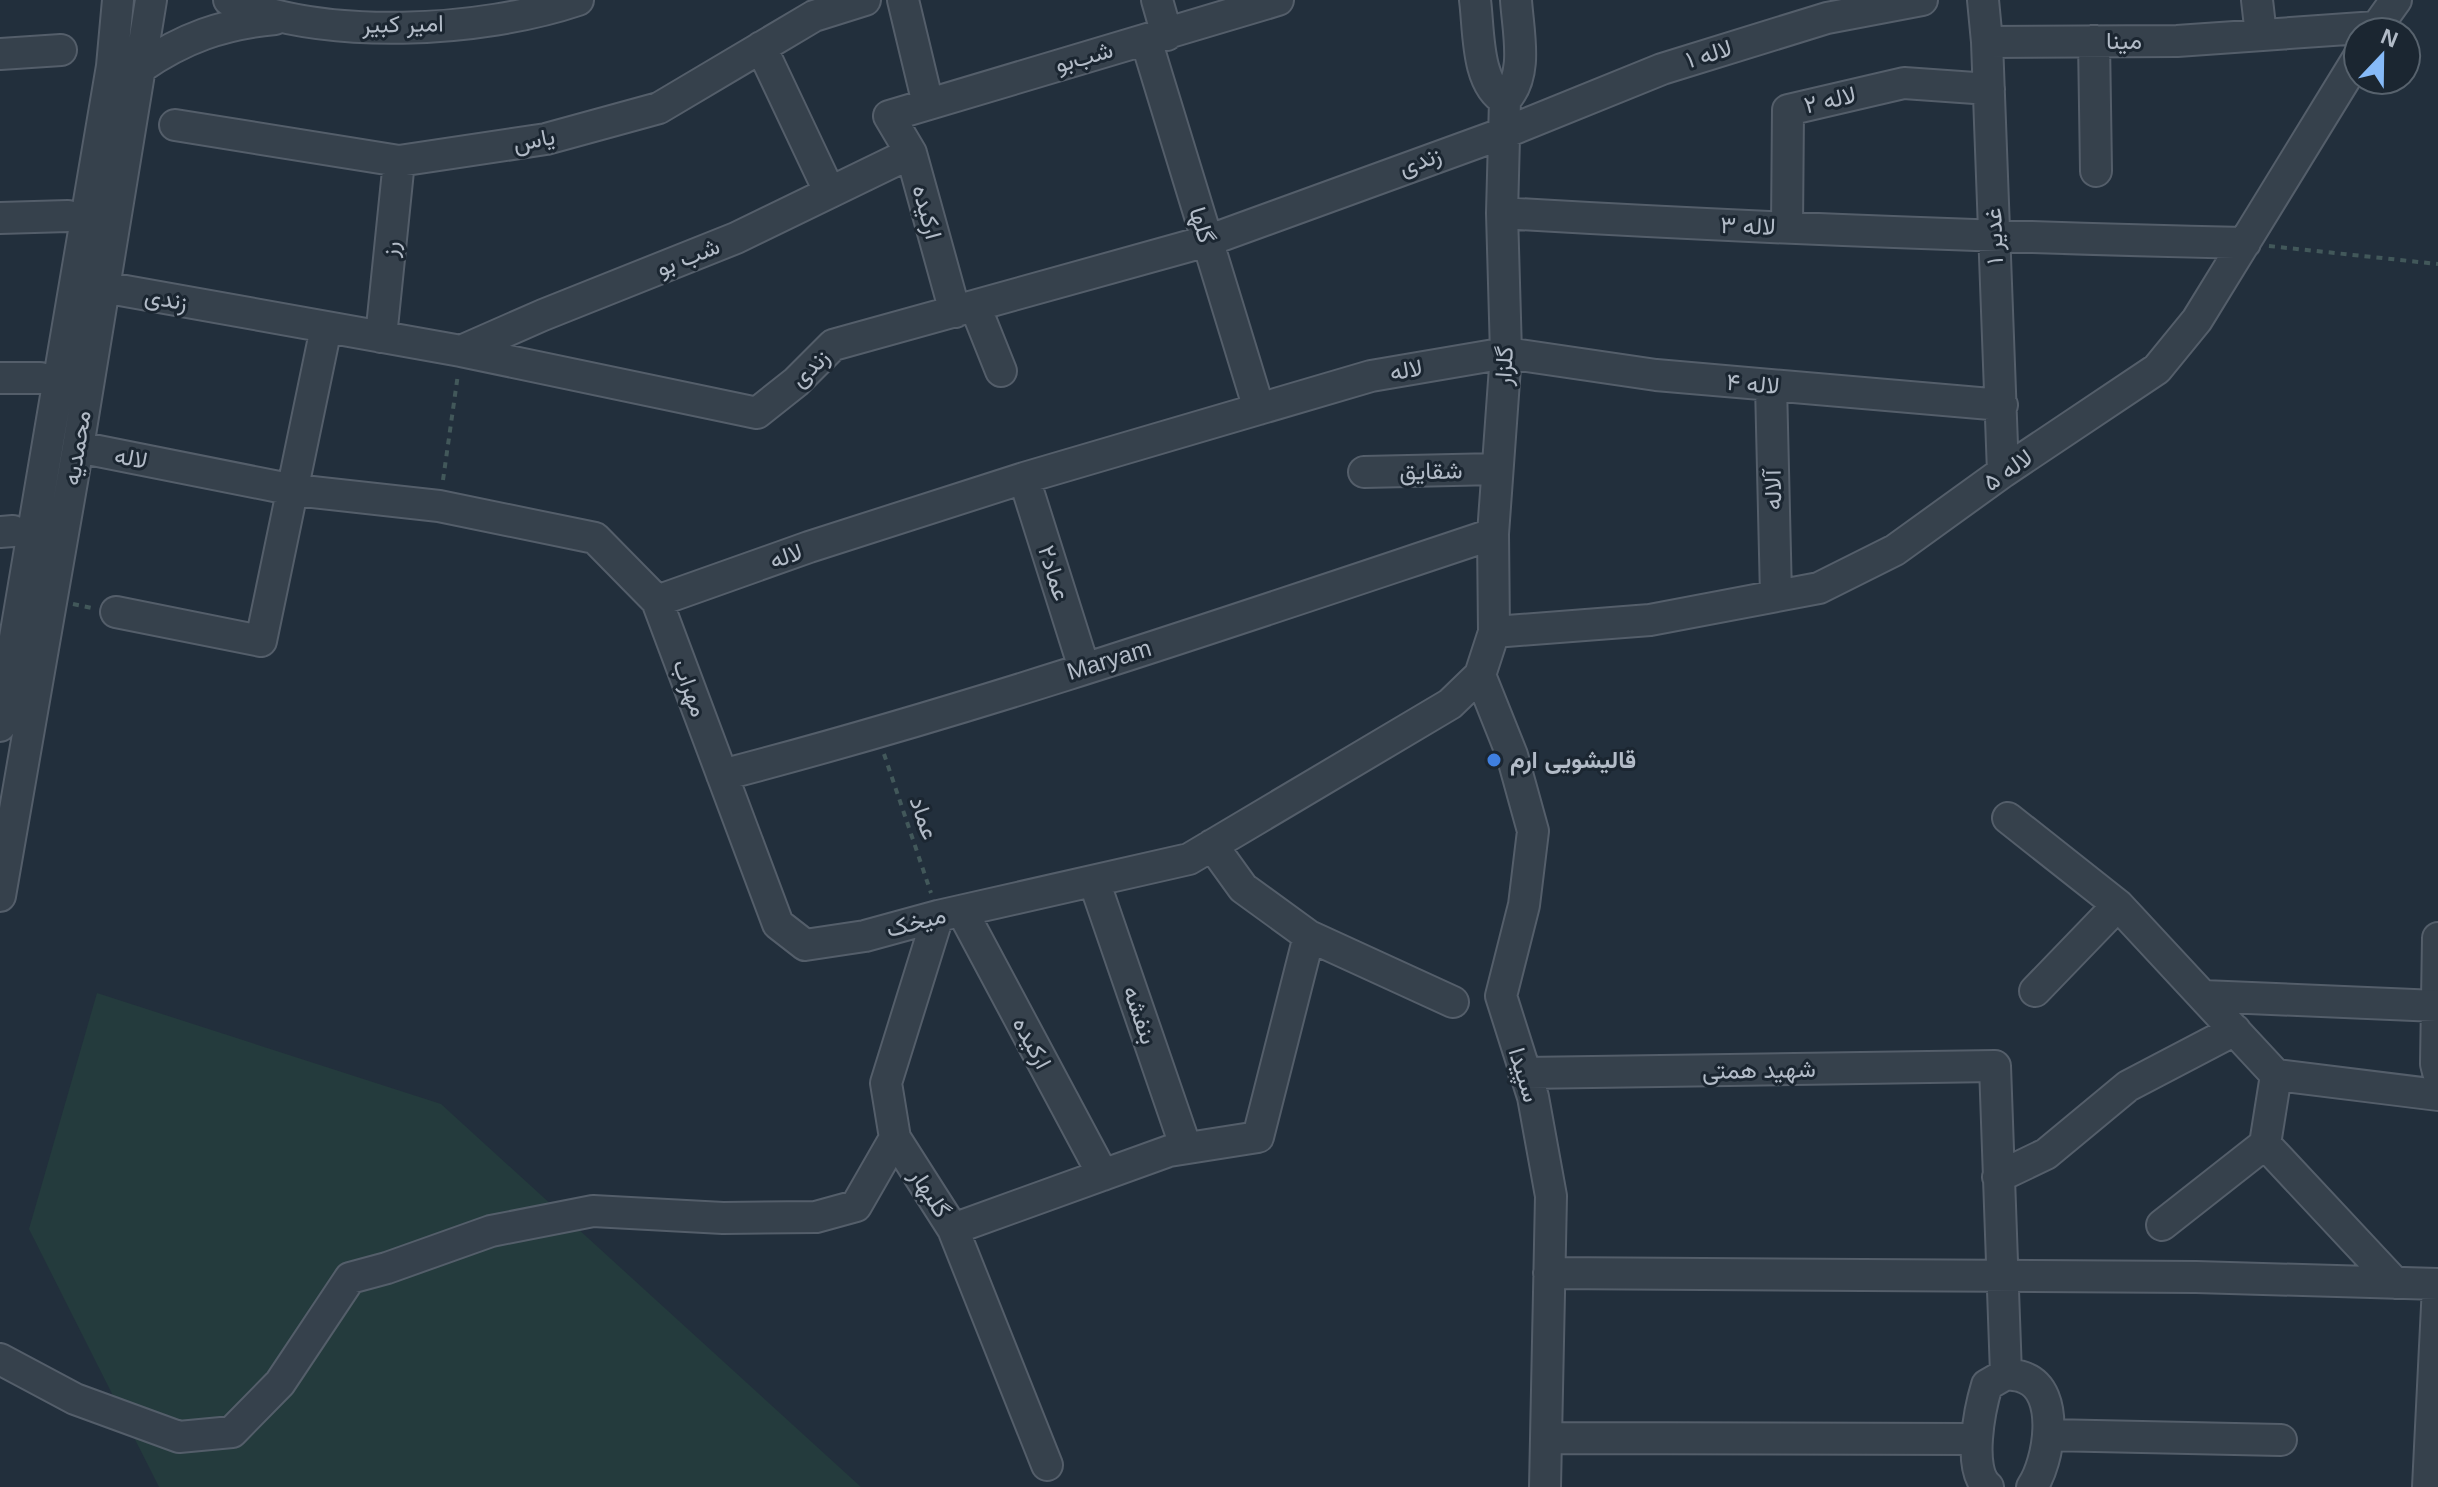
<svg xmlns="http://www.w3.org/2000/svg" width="2438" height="1487" font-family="Arial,Vazirmatn,sans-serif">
<rect width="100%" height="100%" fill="#222f3c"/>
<path fill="#243b3d" d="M 97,993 L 441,1104 L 861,1487 L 159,1487 L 29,1229 Z"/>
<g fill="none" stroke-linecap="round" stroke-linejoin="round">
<defs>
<path id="minor" d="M 229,0 C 325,41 480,33 578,0
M 903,0 L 928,104
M 1157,0 L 1167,35
M 1475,0 C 1479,30 1476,84 1505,100
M 1983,0 L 1987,42 L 2003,472
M 2257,0 L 2261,35
M 2373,32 L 2396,0
M 1146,40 L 1259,409
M 2094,41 L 2096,171
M 1987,42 L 2177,41 L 2376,27
M 761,47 L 829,191
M 0,54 L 61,50
M 140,68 C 183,38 223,24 275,19
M 175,125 L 399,161 L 546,139 L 659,108 L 814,16 L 865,0
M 1502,213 C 1749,228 1997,237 2245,243
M 0,218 L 68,216
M 1787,227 L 1788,110 L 1904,83 L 1989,89
M 103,287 L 461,351 L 757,413 L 796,382 L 833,345 L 1207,241 L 1504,133 L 1662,69 L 1827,18 L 1922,0
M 975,306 L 1001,371
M 955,312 L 911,153 L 889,116 L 1278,0
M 381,337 L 399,161
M 461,351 L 543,315 L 736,238 L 911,153
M 0,378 L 40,378
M 1771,385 L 1776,596
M 78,447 L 294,490 L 439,506 L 595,538 L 657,601 L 809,547 L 1024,478 L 1371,376 L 1506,353 L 1656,375 L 2002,405
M 1364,472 L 1497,469
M 1024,478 L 1084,668
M 0,532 L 13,531
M 657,601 L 778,924 L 805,945 L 865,936 L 938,916 L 1189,859 L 1450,704 L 1480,675 L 1494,632 L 1493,534 L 1506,353 L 1502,213 L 1505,100 C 1529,75 1518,32 1516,0
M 116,612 L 261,641 L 326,328
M 1494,632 L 1650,620 L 1819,588 L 1895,550 L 2003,472 L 2157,369 L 2197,320 L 2358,58
M 1480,675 L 1512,755 L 1533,831 L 1524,905 L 1501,996 L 1533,1097 L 1551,1196 L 1545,1487
M 0,726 L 112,66 L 118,0
M 722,775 C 983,707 1238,619 1493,534
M 2008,818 L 2118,905 L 2276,1075 L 2438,1095
M 1212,845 L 1243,888 L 1309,936 L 1453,1002
M 1094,881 L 1186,1148
M 0,896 L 78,447 L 151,0
M 962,911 L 1103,1175
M 938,916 L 886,1083 L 895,1138 L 953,1229 L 1047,1465
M 2438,938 L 2436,1064 L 2438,1072
M 2035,991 L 2118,905
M 2203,996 L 2437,1006
M 1524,1073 L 1995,1066 L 2006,1374
M 2265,1144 L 2395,1283
M 1998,1177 L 2046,1154 L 2128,1086 L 2235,1030
M 2162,1225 L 2265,1144 L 2276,1075
M 953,1229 L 1169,1151 L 1258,1137 L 1309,936
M 1549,1273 L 2196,1277 L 2438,1284
M 0,1359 L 75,1399 L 179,1437 L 232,1432 L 280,1383 L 350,1278 L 387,1268 L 491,1231 L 593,1211 L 723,1218 L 816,1217 L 856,1206 L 895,1138
M 2049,1435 L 2281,1440
M 1546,1438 L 1977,1439
M 1988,1487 C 1967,1470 1980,1408 1987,1385 L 2006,1374 C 2012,1375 2019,1375 2025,1378 C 2061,1392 2049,1462 2032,1487
M 2428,1487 L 2438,1286"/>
</defs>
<use href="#minor" stroke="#545e6a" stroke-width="34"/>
<path stroke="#42585a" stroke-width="4" stroke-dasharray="6 6" stroke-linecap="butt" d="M 2269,246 L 2438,264
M 443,480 L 458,374
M 73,604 L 92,608
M 884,754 L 931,893"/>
<use href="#minor" stroke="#36414c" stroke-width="30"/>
</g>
<circle fill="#3f7fe0" stroke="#1b2631" stroke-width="3" cx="1494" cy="760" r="8"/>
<g text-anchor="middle" stroke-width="6" stroke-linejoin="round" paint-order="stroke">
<g font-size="24" fill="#b2bbc7" stroke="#1b2631">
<text transform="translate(403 24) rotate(-1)" y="8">امیر کبیر</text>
<text x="2124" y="49">مینا</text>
<text transform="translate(1709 54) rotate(-17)" y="8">لاله ۱</text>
<text transform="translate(1084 57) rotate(-16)" y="8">شب‌بو</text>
<text transform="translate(1830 100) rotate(-13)" y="8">لاله ۲</text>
<text transform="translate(534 140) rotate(-11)" y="8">یاس</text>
<text transform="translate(1420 161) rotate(-20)" y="8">زندی</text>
<text transform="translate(927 212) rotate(75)" y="8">ارکیده</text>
<text transform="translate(1202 225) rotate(73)" y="8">گلها</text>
<text transform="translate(1748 226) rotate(2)" y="8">لاله ۳</text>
<text transform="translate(1994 236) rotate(-92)" y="8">غدیر ۱</text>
<text transform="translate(390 249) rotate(-84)" y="8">رز</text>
<text transform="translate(688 257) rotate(-22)" y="8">شب بو</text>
<text transform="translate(166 299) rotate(10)" y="8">زندی</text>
<text transform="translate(1504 366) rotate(-87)" y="8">گلزار</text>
<text transform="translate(810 368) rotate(-43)" y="8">زندی</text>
<text transform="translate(1406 370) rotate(-10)" y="8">لاله</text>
<text transform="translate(1753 384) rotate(5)" y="8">لاله ۴</text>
<text transform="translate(77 448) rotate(-81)" y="8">محمدیه</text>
<text transform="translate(131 458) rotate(11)" y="8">لاله</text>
<text transform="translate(2008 470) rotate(-35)" y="8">لاله ۵</text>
<text transform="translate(1431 471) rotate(-1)" y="8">شقایق</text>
<text transform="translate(1773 490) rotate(-91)" y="8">آلاله</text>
<text transform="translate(786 556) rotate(-19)" y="8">لاله</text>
<text transform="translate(1054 573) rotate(72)" y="8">عماد۲</text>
<text transform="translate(1109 660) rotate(-17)" y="8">Maryam</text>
<text transform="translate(690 688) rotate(70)" y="8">مهراب</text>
<text transform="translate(924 818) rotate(71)" y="8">عماد</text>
<text transform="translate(916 922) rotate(-15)" y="8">میخک</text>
<text transform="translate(1140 1015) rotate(71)" y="8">بنفشه</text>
<text transform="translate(1032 1043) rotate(62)" y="8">ارکیده</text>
<text transform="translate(1759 1070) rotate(-1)" y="8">شهید همتی</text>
<text transform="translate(1524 1075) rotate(73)" y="8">سپیدا</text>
<text transform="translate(930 1193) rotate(57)" y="8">گلبهار</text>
</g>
<g font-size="24" font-weight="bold" fill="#b2bbc7" stroke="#1b2631" text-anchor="start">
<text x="1510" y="768">قالیشویی ارم</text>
</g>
</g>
<g transform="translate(2382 56) rotate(22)"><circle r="38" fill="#1b2631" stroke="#57626d" stroke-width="2"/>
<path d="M0-6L14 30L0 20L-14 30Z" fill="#86baf8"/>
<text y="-12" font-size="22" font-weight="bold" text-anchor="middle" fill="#b2bbc7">N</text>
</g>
</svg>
